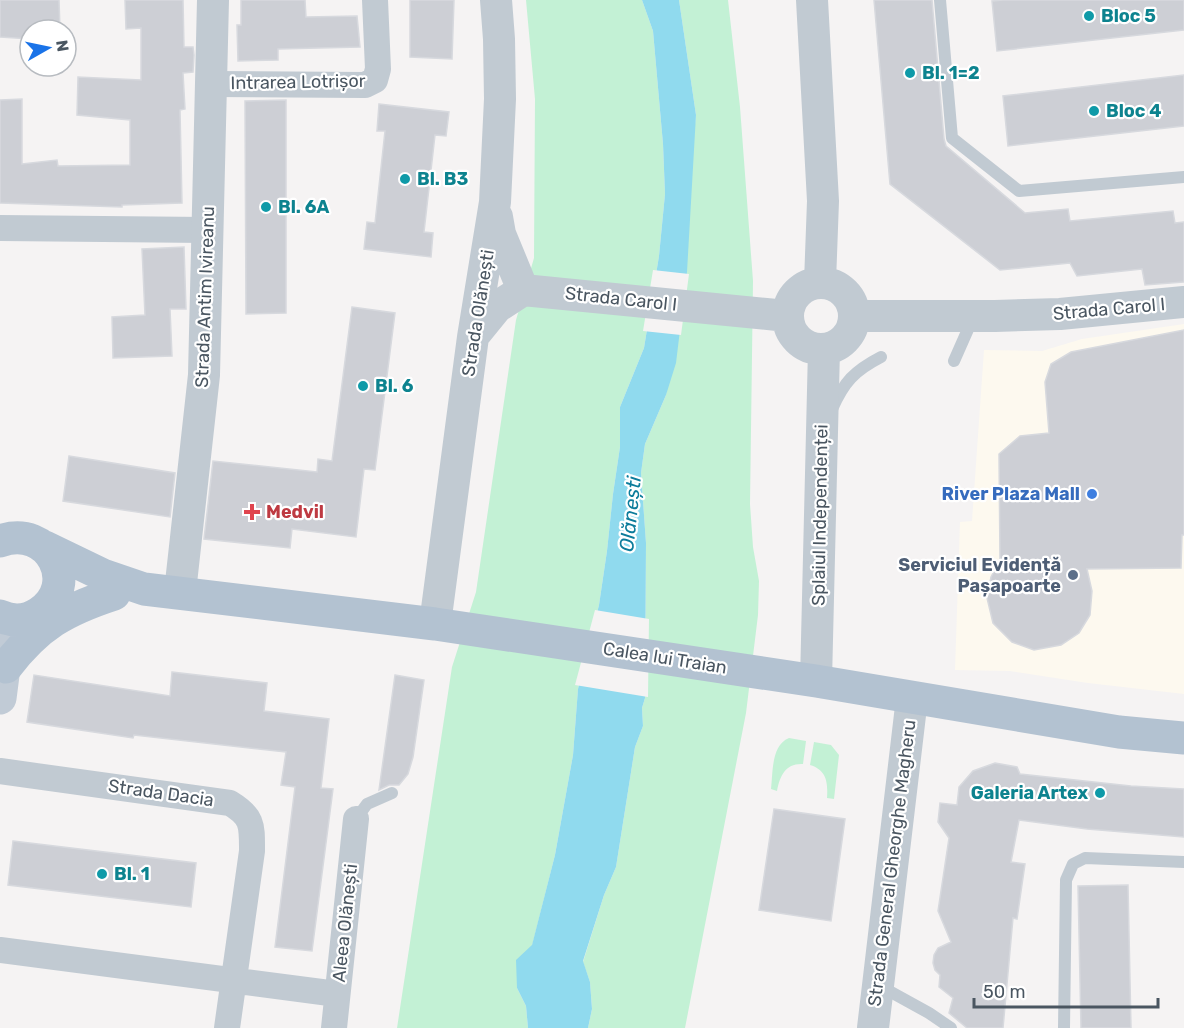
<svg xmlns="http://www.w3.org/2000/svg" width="1184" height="1028" font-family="Rubik,sans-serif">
<rect width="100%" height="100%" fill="#f5f3f3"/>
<path fill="#fdf9ef" d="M 1184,324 L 1184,694 L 1088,683 L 1010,671 L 955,670 L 960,522 L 972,521 L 984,350 L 1042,351 L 1082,339 Z"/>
<path fill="#c3f1d5" d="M 526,0 L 642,0 L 653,31 L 663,144 L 665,194 L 659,256 L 644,348 L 620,407 L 620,447 L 613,494 L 607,551 L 599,605 L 578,689 L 573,755 L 555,855 L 532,946 L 517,988 L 526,1006 L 528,1028 L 397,1028 L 452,667 L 476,592 L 516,320 L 534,258 L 535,99 Z
M 679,0 L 728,0 L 740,107 L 753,281 L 750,504 L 753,547 L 759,581 L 758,615 L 746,713 L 685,1028 L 588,1028 L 592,1009 L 590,982 L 583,962 L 604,895 L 616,867 L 635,747 L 643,726 L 642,708 L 645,698 L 646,543 L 641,473 L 645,444 L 666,395 L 696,115 Z
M 789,738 L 806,741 L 803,764 C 786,763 780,775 777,791 L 771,789 C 773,773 771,745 789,738 Z
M 814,742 L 831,745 L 839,755 L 834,799 L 827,798 C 828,783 827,770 810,765 Z"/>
<path fill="#90daee" d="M 642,0 L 679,0 L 696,115 L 687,272 L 676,363 L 666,395 L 645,444 L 641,473 L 646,543 L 645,698 L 642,708 L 643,726 L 635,747 L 616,867 L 604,895 L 583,961 L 590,982 L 592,1009 L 588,1028 L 528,1028 L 526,1006 L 517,988 L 516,960 L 532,945 L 555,855 L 573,755 L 578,689 L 599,605 L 607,551 L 613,494 L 620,447 L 620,407 L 644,348 L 659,256 L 665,194 L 663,144 L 653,31 Z"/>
<path fill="#f5f3f3" d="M 653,270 L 689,274 L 681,335 L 643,331 Z
M 595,610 L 649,619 L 648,697 L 575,685 Z"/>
<path fill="#cdcfd5" stroke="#d7d9de" stroke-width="1.5" d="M 0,0 L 59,0 L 60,30 L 30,30 L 30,39 L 0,37 Z
M 125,0 L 183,0 L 184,47 L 193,47 L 194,55 L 193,72 L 183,73 L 185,109 L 180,110 L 182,203 L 122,205 L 122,207 L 0,203 L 0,100 L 22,99 L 22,164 L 57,160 L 58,166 L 130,165 L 130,120 L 77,115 L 78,77 L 141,80 L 141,28 L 126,29 Z
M 241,0 L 305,0 L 306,17 L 357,16 L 360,47 L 278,49 L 278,60 L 238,61 L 237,25 L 241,25 Z
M 410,0 L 454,0 L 452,59 L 410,57 Z
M 874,0 L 932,0 L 944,139 L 946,146 L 1025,213 L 1068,209 L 1070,221 L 1173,211 L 1175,223 L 1184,222 L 1184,282 L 1145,285 L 1142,269 L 1077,276 L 1070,263 L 1000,270 L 890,184 Z
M 1003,0 L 1184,0 L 1184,30 L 997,51 L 992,1 Z
M 1184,75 L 1184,126 L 1008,146 L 1003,96 Z
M 286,100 L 286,313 L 246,314 L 245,101 Z
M 379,104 L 449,112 L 446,136 L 435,135 L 424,232 L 433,233 L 431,257 L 364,249 L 367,222 L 375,223 L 385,131 L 377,131 Z
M 184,247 L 186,309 L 170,309 L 172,356 L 113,358 L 112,317 L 145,315 L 142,249 Z
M 352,307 L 395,313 L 375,470 L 364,469 L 356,537 L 292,529 L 290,548 L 204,539 L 213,461 L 317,472 L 318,459 L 332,461 Z
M 1184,330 L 1184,535 L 1182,535 L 1181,568 L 1087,569 L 1092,591 L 1090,615 L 1079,633 L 1061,645 L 1034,650 L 1012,642 L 993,623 L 987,598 L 991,577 L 1000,560 L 999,454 L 1020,436 L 1049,433 L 1045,382 L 1051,364 L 1071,352 Z
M 69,456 L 175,473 L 170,517 L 63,501 Z
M 172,672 L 267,683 L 264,711 L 329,719 L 321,788 L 333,789 L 312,951 L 275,947 L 295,787 L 281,785 L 286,752 L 134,735 L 133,738 L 27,722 L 34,675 L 170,696 Z
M 395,675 L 424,680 L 413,757 L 408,774 L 399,785 L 389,785 L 379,790 Z
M 995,763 L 1017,767 L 1020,774 L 1131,786 L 1184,789 L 1184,837 L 1087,829 L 1019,820 L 1011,862 L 1025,864 L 1017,919 L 1013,918 L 1003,1028 L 967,1028 L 949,1013 L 953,998 L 939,987 L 940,975 L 935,970 L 933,963 L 934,955 L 938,948 L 951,942 L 938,911 L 949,838 L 938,822 L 940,803 L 957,805 L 959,787 L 973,771 Z
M 774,809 L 845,819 L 831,921 L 759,910 Z
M 13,841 L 196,863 L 191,907 L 8,885 Z
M 1128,885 L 1131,1028 L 1081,1028 L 1078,886 Z"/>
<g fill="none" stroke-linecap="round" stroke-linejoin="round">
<path stroke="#c1cad2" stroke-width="12" d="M 940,0 L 952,138 L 1019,191 L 1184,177
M 954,361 L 973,318
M 832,409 C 844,382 854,371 881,357
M 356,819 L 367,804 L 392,793
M 880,986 L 929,1013 L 951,1028
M 1064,1028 L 1066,880 L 1073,864 L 1085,858 L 1184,862"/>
<path stroke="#c1cad2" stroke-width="26" d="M 211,84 L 365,85 L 375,80 L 378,69 L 375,0
M 0,228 L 207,230
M 0,771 L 230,803 C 253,817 252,825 252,851 L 227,1028
M 0,950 L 337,994
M 334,1028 L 356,819"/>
<path stroke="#c1cad2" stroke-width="32" d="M 812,0 L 823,201 L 820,282
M 497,217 L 500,234 L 523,290
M788 316a33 33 0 1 1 66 0a33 33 0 1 1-66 0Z
M 854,316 L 995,316 L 1060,314 L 1184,302
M 475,334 L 497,307 L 523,290 L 787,316
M 180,592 L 204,375 L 213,0
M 435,624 L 473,337 L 495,202 L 500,99 L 499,39 L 496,0
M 816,681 L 824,349
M 873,1028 L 912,698"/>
<path stroke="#c1cbd6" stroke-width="33" d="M 0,641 L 3,675 L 0,698"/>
<path stroke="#b3c2d1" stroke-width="33" d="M 0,541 C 49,523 82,585 39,613 C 27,621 13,622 0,616
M 45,547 L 103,575 L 144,589 L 435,624 L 816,681 L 1119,732 L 1184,738
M 6,667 C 38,625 65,610 114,594"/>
</g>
<g fill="#0f9aa8" stroke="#fff" stroke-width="2">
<circle cx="1089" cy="16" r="6"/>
<circle cx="910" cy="73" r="6"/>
<circle cx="1094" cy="111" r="6"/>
<circle cx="405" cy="179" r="6"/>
<circle cx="266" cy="207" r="6"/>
<circle cx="363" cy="386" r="6"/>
<circle cx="1100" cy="793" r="6"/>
<circle cx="102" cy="874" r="6"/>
</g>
<circle fill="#3f7fe0" stroke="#fff" stroke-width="2" cx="1092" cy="494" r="6"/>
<path fill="#e0444e" stroke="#fff" stroke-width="2" d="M249 503h6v6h6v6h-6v6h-6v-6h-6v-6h6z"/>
<circle fill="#5c6f8a" stroke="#fff" stroke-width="2" cx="1073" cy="575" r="6"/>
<g text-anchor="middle" stroke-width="4.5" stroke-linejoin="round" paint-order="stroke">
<g font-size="18" font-weight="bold" fill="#0d838f" stroke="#fff" text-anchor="start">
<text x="1101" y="22">Bloc 5</text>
<text x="922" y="79">Bl. 1=2</text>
<text x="1106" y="117">Bloc 4</text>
<text x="417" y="185">Bl. B3</text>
<text x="278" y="213">Bl. 6A</text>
<text x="375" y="392">Bl. 6</text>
<text x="1088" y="799" text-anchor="end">Galeria Artex</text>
<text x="114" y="880">Bl. 1</text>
</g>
<g font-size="18" fill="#4a5661" stroke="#fff">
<text transform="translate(298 82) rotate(-1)" y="6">Intrarea Lotrișor</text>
<text transform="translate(205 297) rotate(-88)" y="6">Strada Antim Ivireanu</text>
<text transform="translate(621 299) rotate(6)" y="6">Strada Carol I</text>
<text transform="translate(1109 309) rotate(-5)" y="6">Strada Carol I</text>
<text transform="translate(478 313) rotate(-81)" y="6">Strada Olănești</text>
<text transform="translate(820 515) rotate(-89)" y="6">Splaiul Independenței</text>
<text transform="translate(665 658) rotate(9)" y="6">Calea lui Traian</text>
<text transform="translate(161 793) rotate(8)" y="6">Strada Dacia</text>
<text transform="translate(892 863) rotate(-83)" y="6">Strada General Gheorghe Magheru</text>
<text transform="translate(345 923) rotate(-84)" y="6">Aleea Olănești</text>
</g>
<g font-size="18" font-weight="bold" fill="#366cbe" stroke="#fff" text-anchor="end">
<text x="1080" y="500">River Plaza Mall</text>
</g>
<g font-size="18" font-weight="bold" fill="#be3a42" stroke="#fff" text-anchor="start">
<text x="266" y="518">Medvil</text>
</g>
<g font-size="18" font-weight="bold" fill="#4e5e75" stroke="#fff" text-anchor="end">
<text x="1061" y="571">Serviciul Evidență<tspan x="1061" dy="21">Pașapoarte</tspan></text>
</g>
<g font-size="20" font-style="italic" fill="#0c7c9b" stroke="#fff">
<text transform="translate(630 514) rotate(-84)" y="7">Olănești</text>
</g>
</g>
<g transform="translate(48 48) rotate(81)"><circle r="28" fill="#ffffff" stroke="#b7bbc0" stroke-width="1.5"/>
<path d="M0-4.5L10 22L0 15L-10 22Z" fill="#1a73e8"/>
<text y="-9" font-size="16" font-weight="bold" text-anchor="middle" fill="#4a5661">N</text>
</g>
<path d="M974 998v9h184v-9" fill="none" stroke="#4a5661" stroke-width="3"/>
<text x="983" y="998" font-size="18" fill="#4a5661" stroke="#ffffff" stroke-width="4.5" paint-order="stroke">50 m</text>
</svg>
